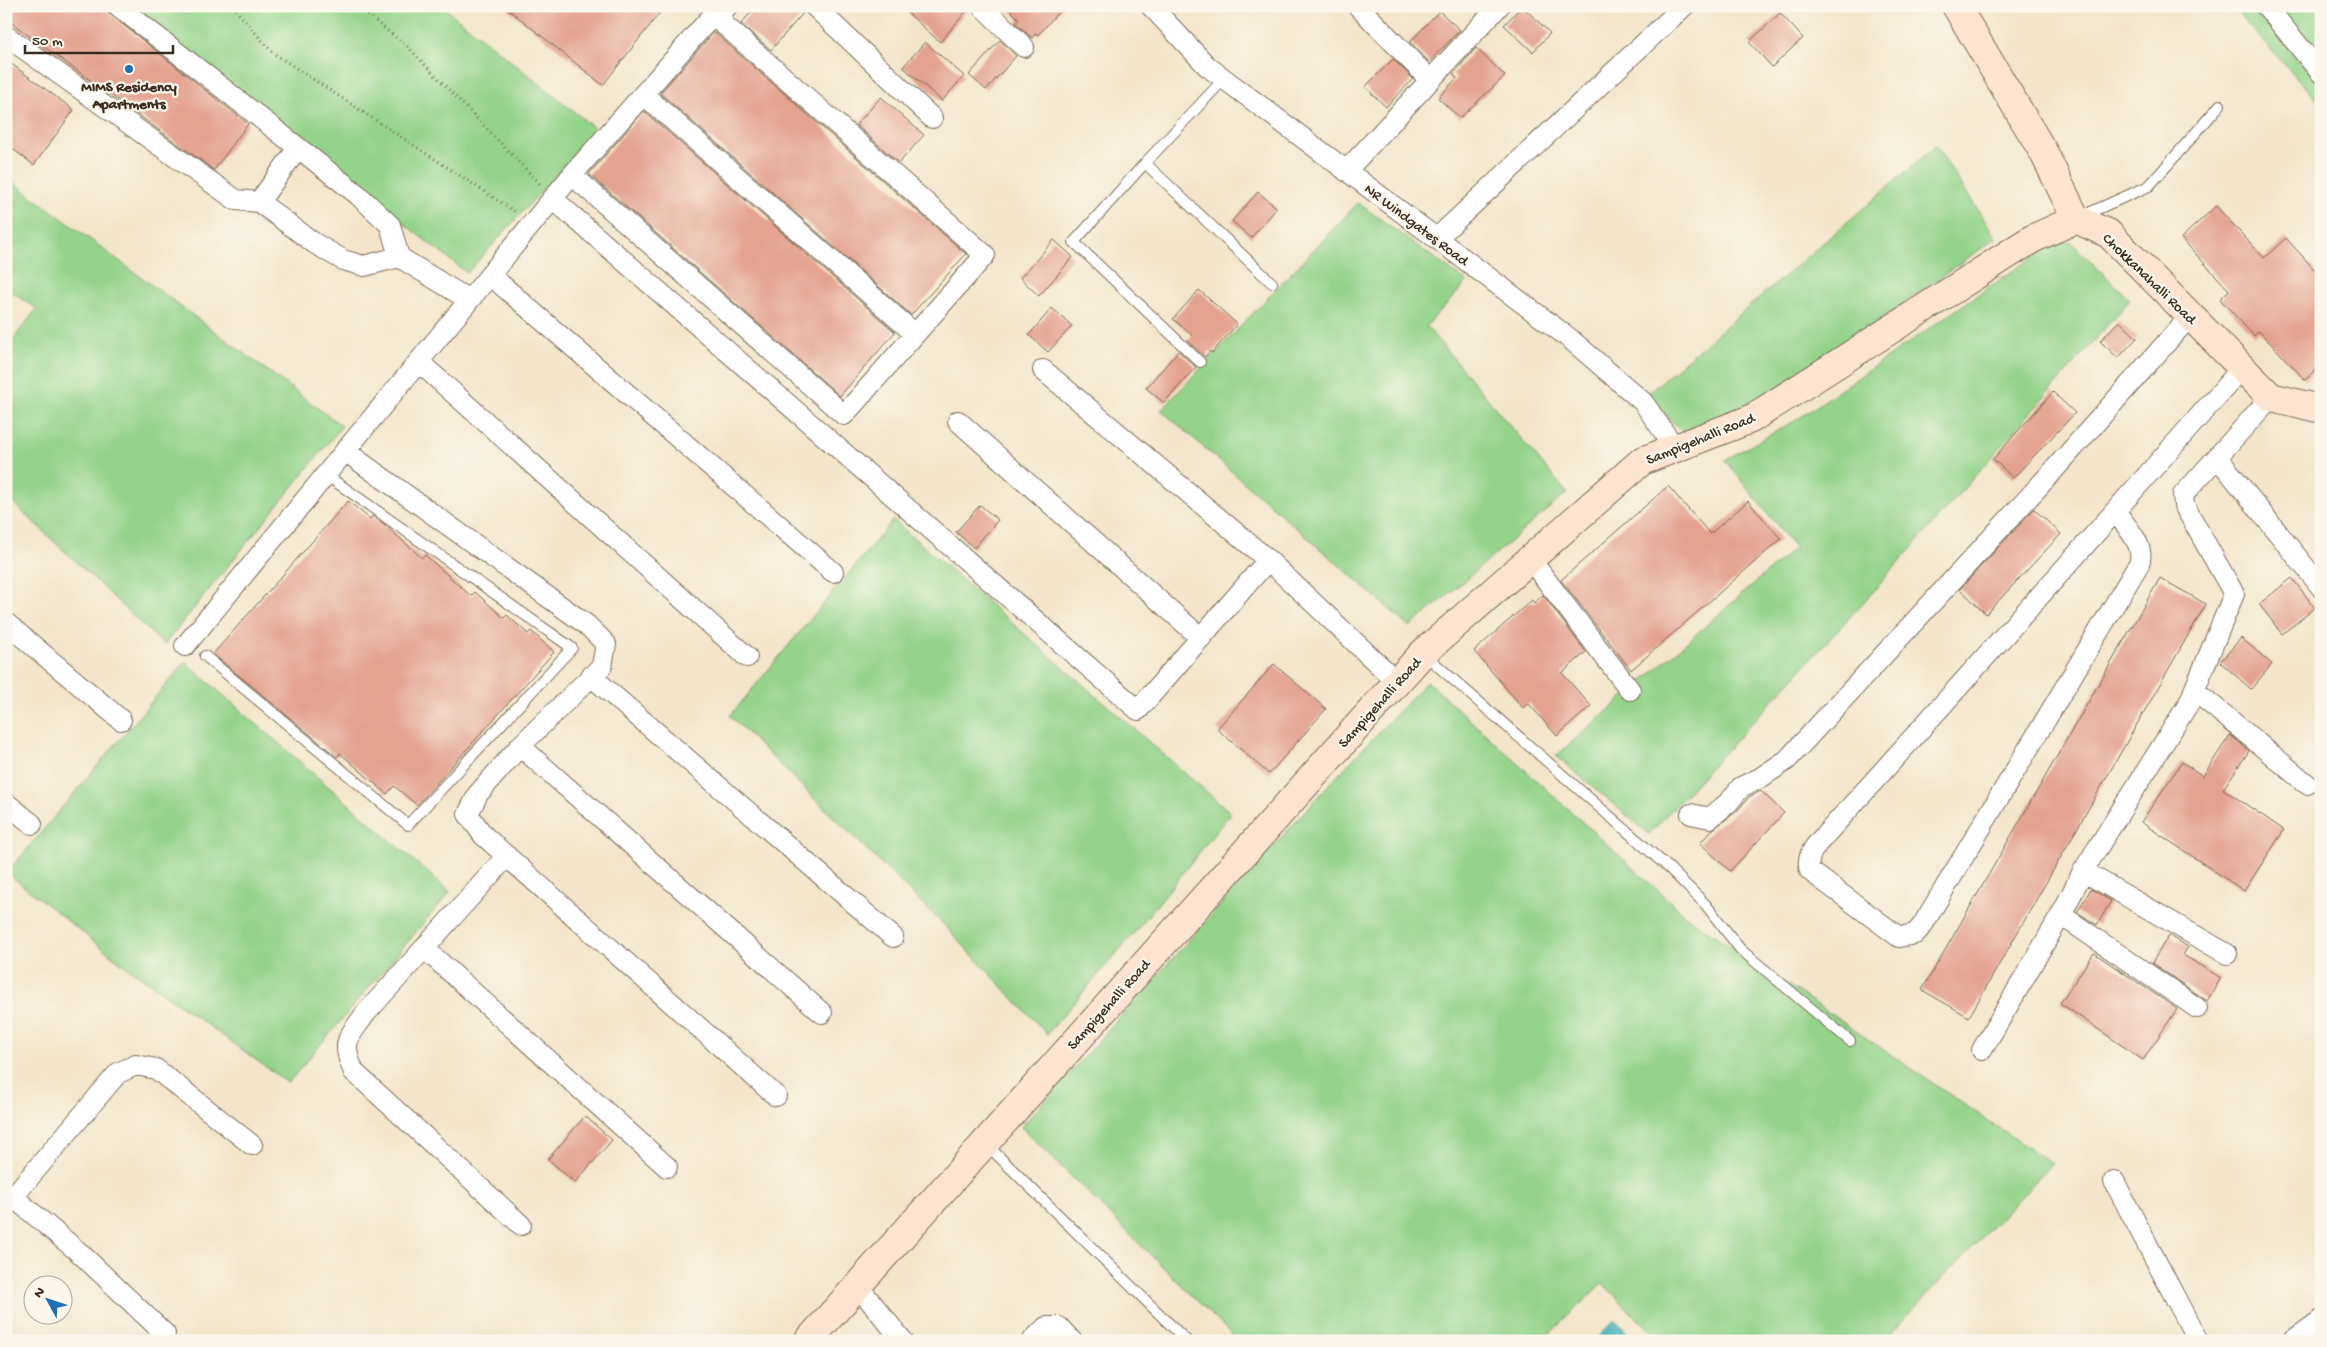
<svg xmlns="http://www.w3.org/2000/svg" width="2327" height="1347" font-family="'Gochi Hand',sans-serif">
<rect width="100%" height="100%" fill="#fbf7ec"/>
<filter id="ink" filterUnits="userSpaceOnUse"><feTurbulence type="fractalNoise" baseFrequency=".02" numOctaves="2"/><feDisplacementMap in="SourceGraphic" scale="10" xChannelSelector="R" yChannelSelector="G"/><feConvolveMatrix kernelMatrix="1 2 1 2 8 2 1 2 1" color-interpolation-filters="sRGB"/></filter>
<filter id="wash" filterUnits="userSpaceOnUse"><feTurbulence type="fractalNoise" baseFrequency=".0096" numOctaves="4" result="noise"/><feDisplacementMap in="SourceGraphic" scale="20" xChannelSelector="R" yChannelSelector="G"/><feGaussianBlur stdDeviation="1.12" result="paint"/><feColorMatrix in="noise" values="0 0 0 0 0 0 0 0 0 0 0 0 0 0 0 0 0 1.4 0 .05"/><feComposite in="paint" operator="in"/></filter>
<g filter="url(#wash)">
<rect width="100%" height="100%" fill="#f3e5ca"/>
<path fill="#94d48a" stroke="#687f54" d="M 126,6 L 442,6 L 597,130 L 467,273 Z
M 2231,6 L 2321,6 L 2321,104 Z
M 1936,146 L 1996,238 L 1886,316 L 1748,407 L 1686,436 L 1647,394 Z
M 6,177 L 342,426 L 164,645 L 6,496 L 6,457 L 15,448 L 6,440 L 6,348 L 37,309 L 6,288 Z
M 1358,203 L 1467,282 L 1426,326 L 1567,493 L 1410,627 L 1161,410 Z
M 2061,241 L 2072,243 L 2130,300 L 1871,594 L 1649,834 L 1556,756 L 1795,548 L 1725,460 L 1798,419 L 2050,245 Z
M 893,520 L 1231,813 L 1140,926 L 1047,1034 L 945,926 L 730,716 Z
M 185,662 L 450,892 L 288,1083 L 120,962 L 7,873 Z
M 1427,681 L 1686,916 L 2052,1164 L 1883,1341 L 1660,1341 L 1602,1283 L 1542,1341 L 1238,1341 L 1021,1127 L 1323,791 Z"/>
<path fill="#41b1b9" stroke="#3e6e6c" d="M 1615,1320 L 1635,1341 L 1593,1341 Z"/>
<g id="blocks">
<path fill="#e4a38f" d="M 6,6 L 102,6 L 111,15 L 248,124 L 214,170 L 6,19 Z
M 504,6 L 665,6 L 603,85 Z
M 756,6 L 802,6 L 804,12 L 771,50 L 741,24 Z
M 900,6 L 970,6 L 970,7 L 940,42 Z
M 1006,6 L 1064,6 L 1038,35 L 1036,33 L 1032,38 L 1016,23 L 1019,19 Z
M 1522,6 L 1550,33 L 1533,52 L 1504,25 Z
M 1439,11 L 1460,30 L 1429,62 L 1410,42 Z
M 1780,13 L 1803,38 L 1772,67 L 1749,42 Z
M 714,32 L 966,254 L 911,315 L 660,93 Z
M 1000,40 L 1016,56 L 986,90 L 969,75 Z
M 925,42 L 964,76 L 942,101 L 903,67 Z
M 1476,48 L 1505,76 L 1460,118 L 1438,98 L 1457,78 L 1453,74 Z
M 1393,59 L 1413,79 L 1386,107 L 1365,87 Z
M 6,60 L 74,110 L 34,165 L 6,144 Z
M 881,97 L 924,135 L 899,163 L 856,125 Z
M 644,111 L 895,332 L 840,396 L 589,174 Z
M 1258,192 L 1277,208 L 1251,238 L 1232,221 Z
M 2216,206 L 2264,258 L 2286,238 L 2321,277 L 2321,366 L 2305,380 L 2259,331 L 2254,336 L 2220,299 L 2229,290 L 2181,238 Z
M 1054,240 L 1073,257 L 1039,296 L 1020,278 Z
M 1199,290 L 1237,324 L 1212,353 L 1210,351 L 1205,357 L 1187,340 L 1192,335 L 1173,319 Z
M 1052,308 L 1072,326 L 1048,352 L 1029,335 Z
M 2119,321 L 2137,338 L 2118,358 L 2100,341 Z
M 1178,351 L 1196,367 L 1164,403 L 1146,388 Z
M 2053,392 L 2075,413 L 2013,478 L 1993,459 Z
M 1668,486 L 1710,534 L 1748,501 L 1781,539 L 1631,670 L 1561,580 Z
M 348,501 L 370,519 L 372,516 L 384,524 L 422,558 L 425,555 L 471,596 L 475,592 L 504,618 L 507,615 L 528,634 L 531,631 L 554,652 L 417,805 L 394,786 L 387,794 L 340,753 L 337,757 L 213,654 Z
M 980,505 L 998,520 L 974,548 L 956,532 Z
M 2034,509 L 2061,534 L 1986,614 L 1960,589 Z
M 2160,578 L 2206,604 L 1969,1017 L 1922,990 Z
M 2292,578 L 2315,608 L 2282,634 L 2259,604 Z
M 1543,595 L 1586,652 L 1562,673 L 1591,706 L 1557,736 L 1528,703 L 1523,708 L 1474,651 L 1532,600 L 1534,603 Z
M 2241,638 L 2272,664 L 2251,689 L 2220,662 Z
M 1274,664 L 1326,709 L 1269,774 L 1217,729 Z
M 2230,735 L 2249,751 L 2223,789 L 2284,830 L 2244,891 L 2141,822 L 2182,762 L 2203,776 Z
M 1761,791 L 1784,813 L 1730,871 L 1700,843 L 1712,830 L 1737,811 L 1749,797 Z
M 2091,889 L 2111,901 L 2097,925 L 2077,912 Z
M 2169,935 L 2188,947 L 2183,955 L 2221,978 L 2207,1001 L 2152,963 Z
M 2094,953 L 2177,1009 L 2143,1060 L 2060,1003 Z
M 585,1116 L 612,1140 L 575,1183 L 548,1159 Z"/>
</g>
</g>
<g filter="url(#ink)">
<use href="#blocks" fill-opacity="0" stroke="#7b6b5a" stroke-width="1"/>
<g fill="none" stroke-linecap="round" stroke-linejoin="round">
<defs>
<path id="lane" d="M 720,22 L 734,6
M 1224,79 L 1145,163 L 1272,283
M 1145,163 L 1074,242 L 1200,362
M 2082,216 L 2149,186 L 2220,105
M 1424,654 L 1669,868 L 1706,905 L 1740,949 L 1850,1041
M 205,656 L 408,825 L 572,648 L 326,475
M 985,1143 L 1187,1341"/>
<path id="street" d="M 118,6 L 357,194 L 390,225 L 399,257 L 469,300
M 814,6 L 932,118
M 982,6 L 1024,47
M 1151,6 L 1207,66 L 1569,338 L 1643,402 L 1675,448
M 1358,6 L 1430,80
M 2266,6 L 2321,73
M 6,36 L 236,200 L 259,202 L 314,243 L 343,260 L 364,266 L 399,257
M 643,94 L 915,334
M 1346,171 L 1499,6
M 553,199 L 1138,710 L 1268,560
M 259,202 L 298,148
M 1436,239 L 1684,6
M 490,275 L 833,572
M 419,362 L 747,657
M 1043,370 L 1268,560 L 1397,682
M 958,421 L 1201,638
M 345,451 L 587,625 L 606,644 L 602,666 L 520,746 L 478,794 L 468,814 L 483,835 L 776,1096
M 2218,458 L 2321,587
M 2116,512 C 2126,527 2146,545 2139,564 L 1922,926 L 1915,934 L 1899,937 L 1810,871 C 1805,855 1816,845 1826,834 C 1966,680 2104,524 2242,368
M 1530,559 L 1630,690
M 6,623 L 121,720
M 185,646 L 572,175 L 713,15 L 985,255 L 844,415 L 572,175
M 591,676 L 893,937
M 2194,690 L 2307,784
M 520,746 L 822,1013
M 6,803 L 32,824
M 1691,814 L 1710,818 L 1729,802 L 1741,787 L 1760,778 L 1787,760 L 2053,471 L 2190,316
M 507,856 L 366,1013 C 348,1038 340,1042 354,1072 L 521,1225
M 2083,871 L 2227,954
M 2061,915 L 2197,1008
M 425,949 L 667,1167
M 1982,1050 L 2061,915 L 2083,871 L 2189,703 L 2234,594 L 2184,505 L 2183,495 L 2271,397
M 2114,1181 L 2198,1341
M 13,1197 L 81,1254 L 165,1334
M 6,1205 L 118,1073 L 136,1065 L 156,1069 L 252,1145
M 857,1285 L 903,1341
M 1032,1341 L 1046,1327 L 1059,1327 L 1072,1341
M 2292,1341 L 2321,1320"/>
<path id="secondary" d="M 1956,6 L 2044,153 L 2076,219 L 2109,234 L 2271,397 L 2321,409
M 808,1341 L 1423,653 L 1642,461 L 1751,419 L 2032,239 L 2076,219"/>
</defs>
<use href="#lane" stroke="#7b6b5a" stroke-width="12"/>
<use href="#street" stroke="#7b6b5a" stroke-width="22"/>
<use href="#secondary" stroke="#7b6b5a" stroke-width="30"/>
<path stroke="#7b6b5a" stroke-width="3" stroke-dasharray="1 4" stroke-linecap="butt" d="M 232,6 L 273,53 L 517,213
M 356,6 L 408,47 L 541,185"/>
<use href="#lane" stroke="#fff" stroke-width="10"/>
<use href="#street" stroke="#fff" stroke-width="20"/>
<use href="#secondary" stroke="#fde4d0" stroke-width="28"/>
</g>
</g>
<circle fill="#1f6fb2" stroke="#fbf7ec" stroke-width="2" cx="129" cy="69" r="5"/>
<g text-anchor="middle" stroke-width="4.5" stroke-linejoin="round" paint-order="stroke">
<g font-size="15" font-weight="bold" fill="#3b2a1e" stroke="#fbf7ec">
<text x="129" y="91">MIMS Residency<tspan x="129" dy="17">Apartments</tspan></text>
</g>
<g font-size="15" fill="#3b2a1e" stroke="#fbf7ec">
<text transform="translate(1417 224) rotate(37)" y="5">NR Windgates Road</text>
<text transform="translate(2150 278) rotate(44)" y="5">Chokkanahalli Road</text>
<text transform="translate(1700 438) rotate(-22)" y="5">Sampigehalli Road</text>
<text transform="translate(1379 702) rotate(-48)" y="5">Sampigehalli Road</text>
<text transform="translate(1108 1004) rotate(-48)" y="5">Sampigehalli Road</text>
</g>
</g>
<rect width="2327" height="1347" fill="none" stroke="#fbf7ec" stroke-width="25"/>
<g transform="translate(48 1300) rotate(310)"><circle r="24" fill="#fbf7ec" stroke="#aea59a"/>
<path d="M0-4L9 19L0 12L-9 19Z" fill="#1f6fb2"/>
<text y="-8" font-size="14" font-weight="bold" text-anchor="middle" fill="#3b2a1e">N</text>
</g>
<path d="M25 45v8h148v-8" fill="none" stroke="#3b2a1e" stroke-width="2.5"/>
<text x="32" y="45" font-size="15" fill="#3b2a1e" stroke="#fbf7ec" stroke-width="4" paint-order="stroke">50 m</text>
</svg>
